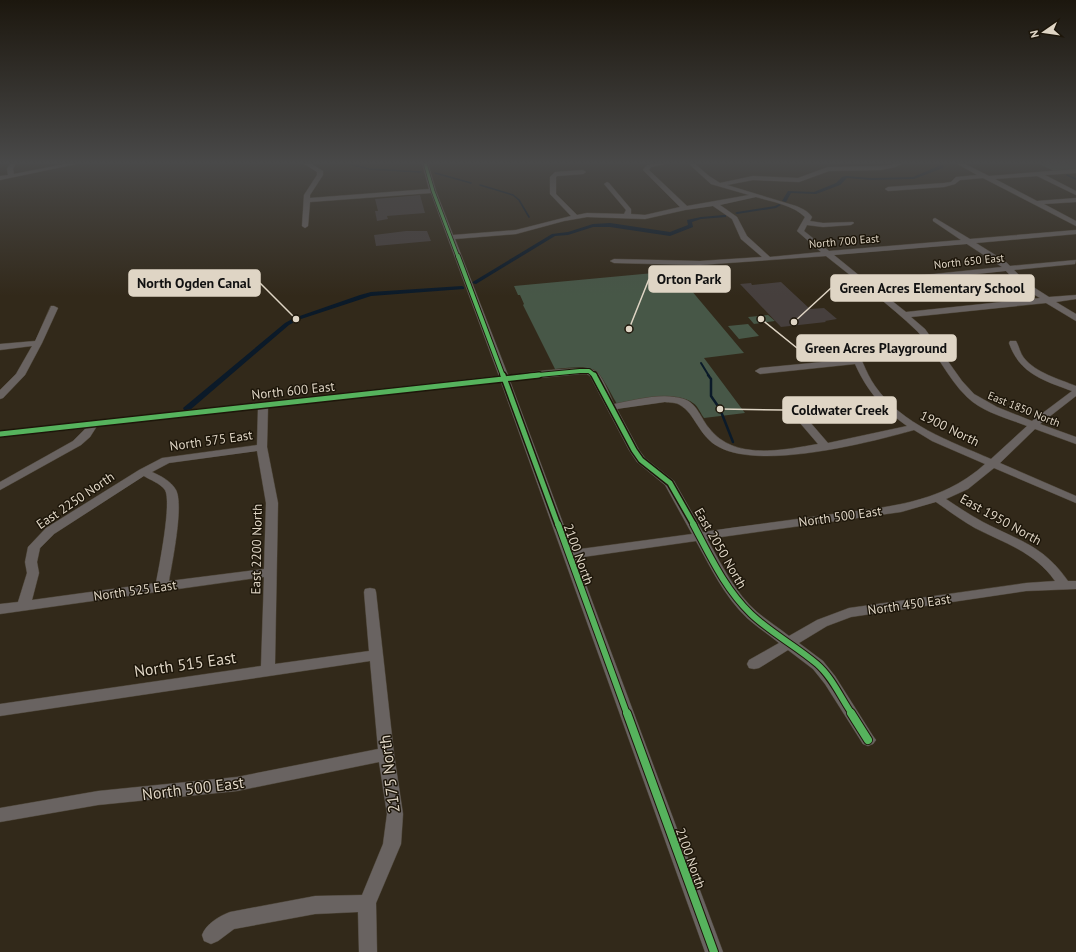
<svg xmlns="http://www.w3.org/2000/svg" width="1076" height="952" font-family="'PT Sans',sans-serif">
<rect width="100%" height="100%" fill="#32291a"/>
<path fill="#475747" d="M 1037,163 L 1076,163 L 1076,169 L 1054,171 Z
M 675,271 L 744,353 L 704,358 L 745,413 L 704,418 C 701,414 698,406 693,403 C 675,390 638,401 617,404 C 596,367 600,364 555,369 L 523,305 L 524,304 L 520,295 L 518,295 L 514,286 Z
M 768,315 L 775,321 L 754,324 L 748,317 Z
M 748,324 L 759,336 L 739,339 L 728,326 Z"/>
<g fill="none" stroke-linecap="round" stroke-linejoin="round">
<path stroke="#0b1a29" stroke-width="1.5" d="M 346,163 L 369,169 L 421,172
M 435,173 L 471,183
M 1067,175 L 1076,179
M 480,185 L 513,195 L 519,200 L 529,217"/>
<path stroke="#0b1a29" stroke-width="2" d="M 701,363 L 709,376"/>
<path stroke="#0b1a29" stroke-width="2.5" d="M 708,375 L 711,379 L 711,396 L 720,409 L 733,442"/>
<path fill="#0b1a29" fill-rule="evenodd" d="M 940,163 L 944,163 L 943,168 L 914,179 L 871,180 L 847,178 L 840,185 L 816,194 L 791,193 L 786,202 L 782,201 L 788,191 L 814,192 L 836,183 L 842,177 L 846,176 L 871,178 L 913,177 L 939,166 Z
M 779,204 L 781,205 L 776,208 L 737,214 L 735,213 L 737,212 L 775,206 Z
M 724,215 L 726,215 L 726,217 L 701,219 L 692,222 L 693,227 L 670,236 L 610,227 L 593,227 L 568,235 L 555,236 L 476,284 L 471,283 L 552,234 L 568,232 L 593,224 L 610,223 L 670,232 L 688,225 L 687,220 L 701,217 Z
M 462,286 L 464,287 L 464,289 L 371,296 L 298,320 L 289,325 L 190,410 L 184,410 L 183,408 L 285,323 L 294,318 L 360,295 L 371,292 Z"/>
</g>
<path fill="#463f3d" d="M 420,195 L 425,213 L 387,216 L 388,219 L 377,221 L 375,211 L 378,211 L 375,199 Z
M 406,231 L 427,231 L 431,241 L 376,246 L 374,235 Z
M 781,282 L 810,309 L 824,308 L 837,319 L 825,321 L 826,322 L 781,327 L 740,284 L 751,283 L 752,285 Z"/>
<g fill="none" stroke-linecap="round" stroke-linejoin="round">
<defs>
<path id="minor" d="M 10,163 L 16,163 L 13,169 L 14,174 L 70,163 L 81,163 L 0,180 L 0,176 L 8,175 L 7,169 Z
M 303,163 L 310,163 L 323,171 L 323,175 L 310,195 L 310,198 L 429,189 L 422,163 L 428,163 L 436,191 L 453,235 L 516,230 L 571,216 L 550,194 L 550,177 L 555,172 L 583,170 L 586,172 L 583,174 L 557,176 L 556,177 L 556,194 L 577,215 L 587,213 L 624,214 L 626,210 L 604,184 L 607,182 L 609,183 L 631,209 L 631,214 L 645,215 L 680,207 L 643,170 L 647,165 L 669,163 L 651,167 L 649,170 L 687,206 L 749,195 L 711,184 L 688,163 L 694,163 L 709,176 L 720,183 L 753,176 L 798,178 L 828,167 L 881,166 L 904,163 L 895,167 L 881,170 L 829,171 L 799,182 L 753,180 L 727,185 L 796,206 C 803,209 808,211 812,217 L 810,221 L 823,223 L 853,222 L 854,223 L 851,225 L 823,227 L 807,225 L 804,231 L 829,251 L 961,240 L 933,221 L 933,219 L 935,218 L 970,239 L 1076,230 L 1076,234 L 976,243 L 1005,261 L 1010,266 L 1076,260 L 1075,264 L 1014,270 L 1027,283 L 1049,297 L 1076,295 L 1076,299 L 1056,302 L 1076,314 L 1076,321 L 1046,303 L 911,317 L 925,329 L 962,381 L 974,394 L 997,407 L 1032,421 L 1072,391 C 1043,380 1020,374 1009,343 L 1010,341 L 1016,341 C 1019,346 1020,353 1024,358 C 1036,373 1059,379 1076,386 L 1076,396 L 1040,424 L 1076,437 L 1076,444 L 1035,429 L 1000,463 L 1076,496 L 1076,503 L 994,468 L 968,489 L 946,499 C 958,507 970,515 983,522 C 1019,541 1043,545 1068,581 L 1076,581 L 1076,589 L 1026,591 L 851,617 L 827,626 L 799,643 L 823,661 L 835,676 L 873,736 L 876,740 L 873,744 L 868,746 L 863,744 L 825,684 L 813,669 L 788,650 L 759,668 L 754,669 L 749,668 L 747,664 L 749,660 L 779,643 C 768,634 757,627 747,618 C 724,596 711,568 696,541 L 576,558 L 723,952 L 705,952 L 501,382 L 268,407 L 267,447 L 278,503 L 275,664 L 369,651 L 364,592 L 365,589 L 370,588 L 375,589 L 376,592 L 394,754 L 403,814 L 401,844 L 376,903 L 377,952 L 359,952 L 358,912 L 315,914 L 234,929 L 218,941 L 211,944 L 204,941 L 202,935 C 206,924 219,916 230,912 L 315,896 L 362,895 L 383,844 L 387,814 L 379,762 L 237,791 L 98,805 L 0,822 L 0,808 L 98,791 L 237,777 L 378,749 L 370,661 L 0,716 L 0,704 L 261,666 L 264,577 L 0,614 L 0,604 L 18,602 L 27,573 L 25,562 L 28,547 L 46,528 L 139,470 L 162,458 L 257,445 L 258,408 L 97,426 L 90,437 L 81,445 L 0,490 L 0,482 L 73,441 L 86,428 L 0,437 L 0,431 L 499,376 L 431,193 L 310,202 L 308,226 L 305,228 L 302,226 L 304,195 L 317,175 L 317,172 ZM 756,197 C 773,202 793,205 805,217 L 797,231 L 821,252 L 770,257 L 747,236 L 737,217 L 720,205 ZM 713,206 L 732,219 L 741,239 L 762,257 L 700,261 L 614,259 L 610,261 L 614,263 L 700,265 L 826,256 C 857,281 889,304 917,331 C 936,350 947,378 967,397 C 982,412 1007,418 1027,426 L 991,459 C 950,441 902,425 875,386 C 865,372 861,355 852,340 L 848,337 L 844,340 L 853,359 L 760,368 L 755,371 L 760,374 L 855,364 C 867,391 883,409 907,426 L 828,443 L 803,414 L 799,413 L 794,416 L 818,444 C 783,450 734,461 709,428 C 701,419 697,403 684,399 C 662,392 636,400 614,404 C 610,395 603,377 596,371 C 587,364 523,373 508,375 L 455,239 L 516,234 L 564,221 L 587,217 L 645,219 L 685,210 ZM 967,244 L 1002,267 L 866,281 L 834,255 ZM 1006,271 L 1021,287 L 1040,298 L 906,312 L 872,285 ZM 580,374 L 587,374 L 590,376 L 629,450 L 637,462 L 665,485 L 692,534 L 573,550 L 510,381 ZM 665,402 C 670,403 676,402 680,405 C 695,413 699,437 719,447 C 761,470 868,443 914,430 L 932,441 L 985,464 C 940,505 884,507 826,515 C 785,521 744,526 703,532 L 674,481 L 645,458 L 639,450 L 617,409 ZM 257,451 L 266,503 L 264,569 L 169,581 C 172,563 184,505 176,490 C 171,481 161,476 152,472 L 169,463 ZM 144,476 C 150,480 160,483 165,490 C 172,502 159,567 156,583 L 32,600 L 39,573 L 37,562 L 40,548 L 54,534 ZM 936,502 C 949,511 961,520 975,528 C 1004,543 1035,552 1055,581 L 1026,583 L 849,608 L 817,620 L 789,636 C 779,628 768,621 757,612 C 735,593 722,565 707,539 L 901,512 Z
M 956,163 L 963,163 L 989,176 L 1076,169 L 1076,173 L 1045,175 L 1076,191 L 1076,195 L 1037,176 L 995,179 L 1037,201 L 1076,198 L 1076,202 L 1044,204 L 1076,221 L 1076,226 L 983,178 L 960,180 L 955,184 L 944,187 L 888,191 L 885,189 L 888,187 L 944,183 L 951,182 L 956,177 L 977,175 Z
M 51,306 L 54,306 L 58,308 L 42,343 L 25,375 L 3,398 L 0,399 L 0,390 L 16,374 L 32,346 L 0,350 L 0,344 L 35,341 Z"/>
</defs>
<use href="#minor" stroke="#4c4437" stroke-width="1"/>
<use href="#minor" fill="#696361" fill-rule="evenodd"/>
<defs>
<path id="cycleway-far4" d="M 425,163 L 433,191 L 458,257"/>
<path id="cycleway-far3" d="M 458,256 L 503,376
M 528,376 L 580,371 L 589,371 L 595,376"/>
<path id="cycleway-far2" d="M 503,375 L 558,525
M 594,375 L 634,450 L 641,460 L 670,483 L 694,525
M 0,434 L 539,375"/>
<path id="cycleway-far1" d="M 558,524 L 627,714
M 693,524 C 710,556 725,589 751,614 C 771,633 796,646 817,664 C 832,677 841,698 852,714"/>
<path id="cycleway" d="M 627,713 L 714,952
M 851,713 L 868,740"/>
</defs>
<use href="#cycleway-far4" stroke="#1d160a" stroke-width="4.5"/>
<use href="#cycleway-far3" stroke="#1d160a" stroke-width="6"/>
<use href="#cycleway-far2" stroke="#1d160a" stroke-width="8"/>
<use href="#cycleway-far1" stroke="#1d160a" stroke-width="8"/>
<use href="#cycleway" stroke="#1d160a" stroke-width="10"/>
<use href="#cycleway-far4" stroke="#56b35d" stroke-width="3"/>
<use href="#cycleway-far3" stroke="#56b35d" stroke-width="4"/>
<use href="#cycleway-far2" stroke="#56b35d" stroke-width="5"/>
<use href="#cycleway-far1" stroke="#56b35d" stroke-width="6"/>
<use href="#cycleway" stroke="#56b35d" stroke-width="8"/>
</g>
<linearGradient id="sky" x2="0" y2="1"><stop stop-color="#1c170e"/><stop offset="0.55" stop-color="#494949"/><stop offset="1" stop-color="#494949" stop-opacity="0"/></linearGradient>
<rect width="1076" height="296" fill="url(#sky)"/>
<g text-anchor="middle" stroke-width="3" stroke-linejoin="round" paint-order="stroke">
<g font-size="11" fill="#dfd5c5" stroke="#1d160a">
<text transform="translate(844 241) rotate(-5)" y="4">North 700 East</text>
<text transform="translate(969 261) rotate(-6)" y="4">North 650 East</text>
<text transform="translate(1024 409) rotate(22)" y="4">East 1850 North</text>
</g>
<g font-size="13" fill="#dfd5c5" stroke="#1d160a">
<text transform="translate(293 390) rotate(-6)" y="5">North 600 East</text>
<text transform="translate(950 428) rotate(26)" y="5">1900 North</text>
<text transform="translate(211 440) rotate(-8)" y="5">North 575 East</text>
<text transform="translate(75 500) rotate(-34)" y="5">East 2250 North</text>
<text transform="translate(840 516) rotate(-8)" y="5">North 500 East</text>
<text transform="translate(1001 519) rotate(29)" y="5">East 1950 North</text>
<text transform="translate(721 548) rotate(60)" y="5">East 2050 North</text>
<text transform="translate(256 549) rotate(-89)" y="5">East 2200 North</text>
<text transform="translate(579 554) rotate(70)" y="5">2100 North</text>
<text transform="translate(135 590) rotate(-8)" y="5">North 525 East</text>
<text transform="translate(909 604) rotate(-8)" y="5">North 450 East</text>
<text transform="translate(691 858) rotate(70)" y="5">2100 North</text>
</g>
<g font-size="16" fill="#dfd5c5" stroke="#1d160a">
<text transform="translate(185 664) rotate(-8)" y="6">North 515 East</text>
<text transform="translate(389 774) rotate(-97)" y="6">2175 North</text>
<text transform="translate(193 788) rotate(-7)" y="6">North 500 East</text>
</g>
</g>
<path fill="none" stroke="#dfd5c5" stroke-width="1.5" d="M629 329L649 279M296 319L260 283M794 322L831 288M761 319L797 348M720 409L783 410"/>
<g fill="#dfd5c5" stroke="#1d160a" stroke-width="1.5">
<circle cx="629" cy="329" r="4"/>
<circle cx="296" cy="319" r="4"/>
<circle cx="794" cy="322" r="4"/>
<circle cx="761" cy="319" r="4"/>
<circle cx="720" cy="409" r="4"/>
</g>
<g fill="#dfd5c5" stroke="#dfd5c5" stroke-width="1.5">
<rect x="649" y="266" width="81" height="26" rx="4"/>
<rect x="129" y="270" width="131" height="26" rx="4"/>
<rect x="831" y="275" width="203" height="26" rx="4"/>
<rect x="797" y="335" width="159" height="26" rx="4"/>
<rect x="783" y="397" width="113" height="26" rx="4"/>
</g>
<g font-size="14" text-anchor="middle" font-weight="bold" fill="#111">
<text x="689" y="284">Orton Park</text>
<text x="194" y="288">North Ogden Canal</text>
<text x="932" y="293">Green Acres Elementary School</text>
<text x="876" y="353">Green Acres Playground</text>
<text x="840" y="415">Coldwater Creek</text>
</g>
<g transform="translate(1044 32) rotate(257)" stroke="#1d160a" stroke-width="3" paint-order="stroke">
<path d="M0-3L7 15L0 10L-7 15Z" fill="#dfd5c5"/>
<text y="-6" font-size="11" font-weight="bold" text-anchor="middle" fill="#dfd5c5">N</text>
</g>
</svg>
